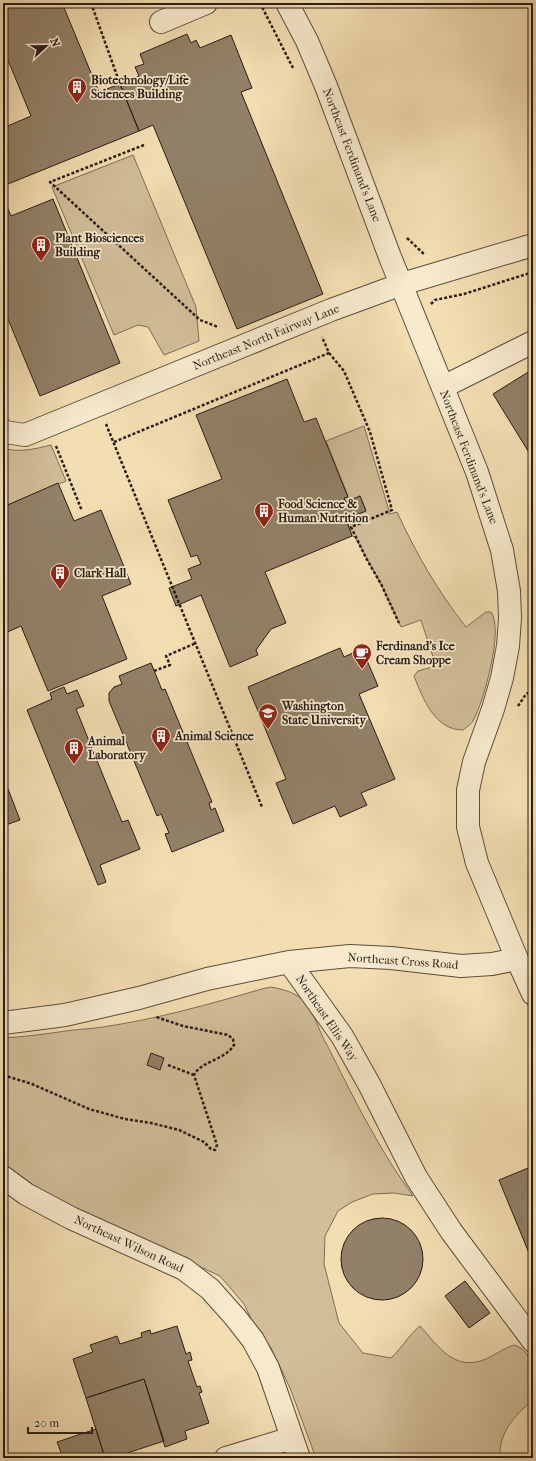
<svg xmlns="http://www.w3.org/2000/svg" width="536" height="1461" font-family="'IM FELL French Canon',serif">
<rect width="100%" height="100%" fill="#f3deb2"/>
<filter id="stains"><feTurbulence type="fractalNoise" baseFrequency=".005" numOctaves="4"/><feColorMatrix values="0 0 0 0 .2 0 0 0 0 .09 0 0 0 0 .02 0 0 0 .5 -.17"/></filter>
<radialGradient id="worn" r=".72"><stop offset=".6" stop-color="#630" stop-opacity="0"/><stop offset="1" stop-color="#630" stop-opacity=".3"/></radialGradient>
<path fill="#d1bd98" stroke="#7d6d58" d="M 133,155 L 196,307 L 199,341 L 164,355 L 148,327 L 138,325 L 114,335 L 52,187 Z
M 364,426 L 390,514 L 397,512 C 417,555 437,590 466,627 L 486,612 L 491,612 C 504,629 484,700 474,719 C 472,724 467,727 463,730 C 435,730 423,699 414,676 L 418,671 L 436,666 L 421,620 L 401,627 L 381,584 L 355,537 L 352,536 L 346,519 L 366,510 L 360,496 L 346,502 L 344,498 L 348,496 L 326,441 Z
M 51,445 L 66,481 L 3,507 L 3,448 C 20,453 34,449 51,445 Z
M 271,987 C 281,989 294,992 302,999 C 315,1012 318,1030 327,1045 C 341,1072 354,1100 369,1126 C 382,1150 397,1174 413,1196 L 394,1193 L 373,1194 L 352,1202 L 338,1211 L 325,1236 L 324,1264 L 339,1323 L 363,1353 L 391,1358 C 402,1348 408,1336 420,1326 C 439,1347 454,1372 486,1359 C 495,1355 504,1348 514,1345 C 536,1351 533,1381 533,1400 C 514,1416 499,1432 500,1458 L 430,1458 L 429,1456 L 423,1458 L 316,1458 L 290,1388 L 271,1348 L 252,1321 L 244,1304 L 220,1276 L 71,1207 L 33,1185 L 3,1163 L 3,1038 C 24,1037 45,1034 66,1031 C 78,1029 91,1029 103,1027 C 157,1019 210,1004 262,989 Z"/>
<path fill="#928168" stroke="#291d18" d="M 3,3 L 62,3 L 99,92 L 120,84 L 139,131 L 3,186 L 3,128 L 31,116 L 3,48 Z
M 187,34 L 191,43 L 196,40 L 200,48 L 231,35 L 252,88 L 241,92 L 323,294 L 237,329 L 153,125 L 139,131 L 120,84 L 139,76 L 135,67 L 144,64 L 140,54 Z
M 3,197 L 11,216 L 53,199 L 120,363 L 40,396 L 3,307 Z
M 533,369 L 533,459 L 493,394 Z
M 287,379 L 304,422 L 316,418 L 348,497 L 344,498 L 346,502 L 360,496 L 366,511 L 346,519 L 352,536 L 265,572 L 286,623 L 271,629 L 256,650 L 258,655 L 230,667 L 201,595 L 176,606 L 169,588 L 192,579 L 188,569 L 201,564 L 197,555 L 191,557 L 168,500 L 222,479 L 196,415 Z
M 58,483 L 74,521 L 101,510 L 131,584 L 102,596 L 127,659 L 48,691 L 21,626 L 3,634 L 3,507 Z
M 340,648 L 344,657 L 362,649 L 378,686 L 359,694 L 395,779 L 361,793 L 367,805 L 340,817 L 335,806 L 293,824 L 276,783 L 286,779 L 248,687 Z
M 151,663 L 162,690 L 165,689 L 212,802 L 209,803 L 211,810 L 215,808 L 224,831 L 172,852 L 165,834 L 169,833 L 161,814 L 157,816 L 109,701 L 109,693 L 114,687 L 122,684 L 119,676 Z
M 64,687 L 67,694 L 77,690 L 84,706 L 76,709 L 122,822 L 128,820 L 140,849 L 100,865 L 106,882 L 98,885 L 27,710 L 52,699 L 50,693 Z
M 3,776 L 20,820 L 3,826 Z
M 151,1053 L 164,1058 L 160,1070 L 147,1065 Z
M 533,1166 L 533,1251 L 529,1253 L 499,1180 Z
M341 1259a41 41 0 1 1 82 0a41 41 0 1 1-82 0Z
M 465,1281 L 490,1313 L 469,1328 L 445,1296 Z
M 177,1326 L 186,1354 L 190,1352 L 192,1360 L 188,1361 L 197,1387 L 200,1386 L 202,1392 L 199,1393 L 209,1423 L 185,1431 L 187,1439 L 165,1447 L 144,1379 L 86,1398 L 73,1359 L 93,1352 L 90,1345 L 117,1336 L 120,1344 L 142,1337 L 141,1333 L 150,1330 L 151,1334 Z
M 144,1379 L 164,1441 L 112,1458 L 105,1458 L 86,1398 Z
M 96,1429 L 105,1458 L 63,1458 L 57,1442 Z"/>
<g fill="none" stroke-linecap="round" stroke-linejoin="round">
<defs>
<path id="minor" d="M 287,3 L 307,41 L 326,86 L 390,257 L 477,472 L 502,550 L 509,591 L 510,618 L 508,646 L 502,678 L 493,709 L 474,762 L 468,790 L 468,827 L 477,863 L 517,959 L 533,994
M 161,22 L 206,3
M 443,387 L 533,342
M 3,430 L 5,432 L 25,435 L 331,310 L 402,284 L 533,245
M 289,962 L 342,1036 L 369,1084 L 416,1177 L 451,1231 L 533,1341
M 3,1023 L 65,1015 L 139,998 L 207,979 L 289,962 L 350,956 L 391,958 L 461,966 L 492,964 L 517,959
M 3,1177 L 26,1194 L 71,1218 L 184,1269 L 210,1289 L 235,1317 L 253,1340 L 268,1368 L 299,1458
M 226,1458 L 292,1438"/>
</defs>
<use href="#minor" stroke="#5c4d3e" stroke-width="24"/>
<path stroke="#291d18" stroke-width="2.5" stroke-dasharray="3 2" stroke-linecap="butt" d="M 91,3 L 120,84
M 260,3 L 293,68
M 144,145 L 50,182 L 200,320 L 218,327
M 407,238 L 425,255
M 431,304 L 435,300 L 464,294 L 533,272
M 329,353 L 344,371 L 370,432 L 392,510 L 351,527 L 366,558 L 381,584 L 399,623
M 106,424 L 262,807
M 114,442 L 329,353 L 322,337
M 56,446 L 82,511
M 154,671 L 170,665 L 166,656 L 196,643
M 518,706 L 526,694 L 533,691
M 168,1065 L 194,1075
M 3,1075 L 32,1084 L 89,1109 L 125,1119 L 151,1123 L 179,1130 L 204,1142 L 211,1149 L 215,1150 L 217,1145 L 194,1075 C 201,1061 225,1060 234,1045 L 233,1039 L 228,1035 L 183,1026 L 156,1017"/>
<use href="#minor" stroke="#f7eacd" stroke-width="22"/>
</g>
<defs>
<symbol id="building-pin" viewBox="-11 -11 22 30"><path d="M0 17L-7.5 6A9.5 9.5 0 1 1 7.5 6Z" fill="#8f2418" stroke="#f7eacd"/><path d="M-4-6H4V6H1V3H-1V6H-4ZM-2.5-4.3h1.7v1.8h-1.7ZM.8-4.3h1.7v1.8H.8ZM-2.5-1h1.7V.8h-1.7ZM.8-1h1.7V.8H.8Z" fill="#fff"/></symbol>
<symbol id="cafe-pin" viewBox="-11 -11 22 30"><path d="M0 17L-7.5 6A9.5 9.5 0 1 1 7.5 6Z" fill="#8f2418" stroke="#f7eacd"/><path d="M-5.5-4.5H6V0H3Q3 3.5 0 3.5H-2.5Q-5.5 3.5-5.5 0ZM3-3.2v2h1.7v-2ZM-6 4.5H4V6H-6Z" fill="#fff"/></symbol>
<symbol id="university-pin" viewBox="-11 -11 22 30"><path d="M0 17L-7.5 6A9.5 9.5 0 1 1 7.5 6Z" fill="#8f2418" stroke="#f7eacd"/><path d="M0-5L7-2L0 1L-7-2ZM-4 1L0 2.5L4 1V4Q0 6-4 4Z" fill="#fff"/></symbol>
</defs>
<g fill-rule="evenodd">
<use href="#building-pin" x="66" y="76" width="22" height="30"/>
<use href="#building-pin" x="30" y="234" width="22" height="30"/>
<use href="#building-pin" x="253" y="500" width="22" height="30"/>
<use href="#building-pin" x="49" y="562" width="22" height="30"/>
<use href="#cafe-pin" x="351" y="642" width="22" height="30"/>
<use href="#university-pin" x="257" y="702" width="22" height="30"/>
<use href="#building-pin" x="150" y="725" width="22" height="30"/>
<use href="#building-pin" x="63" y="737" width="22" height="30"/>
</g>
<g text-anchor="middle" stroke-width="3.5" stroke-linejoin="round" paint-order="stroke">
<g font-size="12" font-weight="bold" fill="#291d18" stroke="#f7eacd" text-anchor="start">
<text x="91" y="84">Biotechnology/Life<tspan x="91" dy="14">Sciences Building</tspan></text>
<text x="55" y="242">Plant Biosciences<tspan x="55" dy="14">Building</tspan></text>
<text x="278" y="508">Food Science &amp;<tspan x="278" dy="14">Human Nutrition</tspan></text>
<text x="74" y="577">Clark Hall</text>
<text x="376" y="650">Ferdinand's Ice<tspan x="376" dy="14">Cream Shoppe</tspan></text>
<text x="282" y="710">Washington<tspan x="282" dy="14">State University</tspan></text>
<text x="175" y="740">Animal Science</text>
<text x="88" y="745">Animal<tspan x="88" dy="14">Laboratory</tspan></text>
</g>
<g font-size="12" fill="#291d18" stroke="#f7eacd">
<text transform="translate(352 155) rotate(69)" y="4">Northeast Ferdinand's Lane</text>
<text transform="translate(266 337) rotate(-22)" y="4">Northeast North Fairway Lane</text>
<text transform="translate(469 457) rotate(69)" y="4">Northeast Ferdinand's Lane</text>
<text transform="translate(403 961) rotate(4)" y="4">Northeast Cross Road</text>
<text transform="translate(327 1018) rotate(56)" y="4">Northeast Ellis Way</text>
<text transform="translate(129 1244) rotate(25)" y="4">Northeast Wilson Road</text>
</g>
</g>
<rect width="536" height="1461" fill="none" stroke="#f3deb2" stroke-width="16"/>
<rect x="4" y="4" width="528" height="1453" fill="none" stroke="#291d18" stroke-width="2"/>
<rect x="8" y="8" width="520" height="1445" fill="none" stroke="#291d18"/>
<g transform="translate(46 46) rotate(68)" stroke="#f7eacd" stroke-width="3" paint-order="stroke">
<path d="M0-3L7 15L0 10L-7 15Z" fill="#291d18"/>
<text y="-6" font-size="11" font-weight="bold" text-anchor="middle" fill="#291d18">N</text>
</g>
<path d="M28 1427v6h64v-6" fill="none" stroke="#291d18" stroke-width="2"/>
<text x="34" y="1427" font-size="12" fill="#291d18" stroke="#f7eacd" stroke-width="3" paint-order="stroke">20 m</text>
<rect width="100%" height="100%" filter="url(#stains)"/>
<rect width="100%" height="100%" fill="url(#worn)"/>
</svg>
